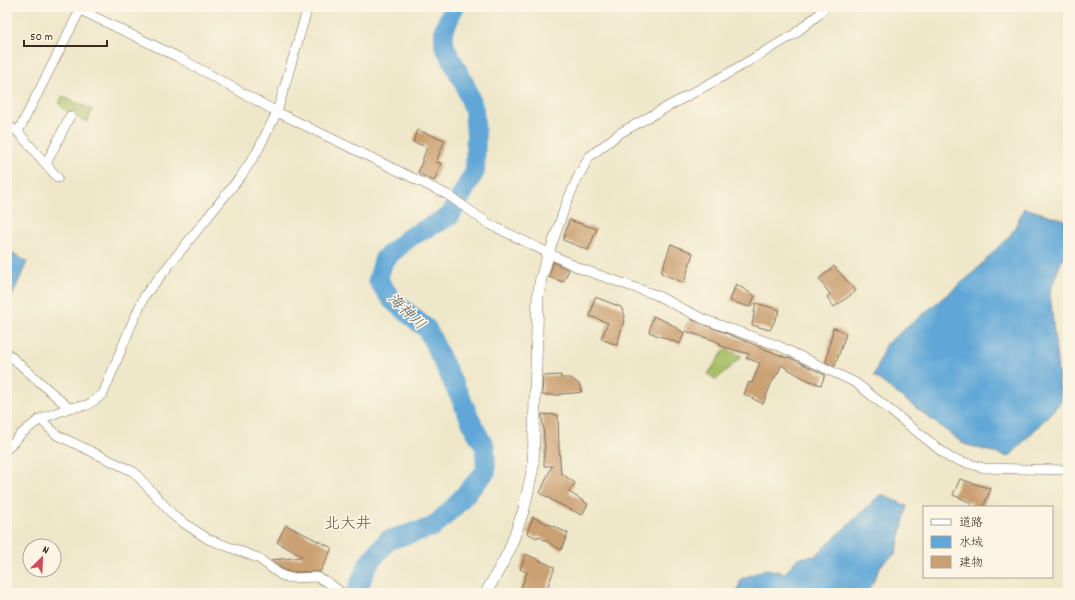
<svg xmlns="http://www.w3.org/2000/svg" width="1075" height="600" font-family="Dekko,'Klee One',sans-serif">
<rect width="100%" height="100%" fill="#fcf5e5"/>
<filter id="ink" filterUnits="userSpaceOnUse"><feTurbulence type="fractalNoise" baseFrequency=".025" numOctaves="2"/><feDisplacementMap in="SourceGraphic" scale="8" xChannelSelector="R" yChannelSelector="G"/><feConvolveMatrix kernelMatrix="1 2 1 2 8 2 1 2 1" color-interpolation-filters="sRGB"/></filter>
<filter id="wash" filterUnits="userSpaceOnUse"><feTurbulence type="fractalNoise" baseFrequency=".012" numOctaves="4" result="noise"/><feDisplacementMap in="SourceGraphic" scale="16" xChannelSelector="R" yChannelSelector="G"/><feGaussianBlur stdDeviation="0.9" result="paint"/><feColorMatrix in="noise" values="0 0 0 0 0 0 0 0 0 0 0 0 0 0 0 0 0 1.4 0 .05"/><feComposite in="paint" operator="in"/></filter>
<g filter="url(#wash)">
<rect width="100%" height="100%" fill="#efe7c9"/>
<path fill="#a5bd63" stroke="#707440" d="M 62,96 L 93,110 L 87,122 L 68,113 L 59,104 Z
M 725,349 L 742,356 L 716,380 L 708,374 Z"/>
<path fill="#61a7d7" stroke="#4e687a" d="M 1024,208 L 1065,220 L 1065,251 L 1050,292 L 1061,402 L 1009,457 L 964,444 L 874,376 L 885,345 L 970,276 L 1012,233 Z
M 7,249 L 27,262 L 7,308 Z
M 881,494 L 907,506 L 896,553 L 881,565 L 871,587 L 866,593 L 737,593 L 741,579 L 766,569 L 785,573 L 798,558 L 815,556 Z"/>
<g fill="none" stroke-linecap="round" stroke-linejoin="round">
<path stroke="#61a7d7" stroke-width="20" d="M 356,593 L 368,564 L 388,540 L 433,527 L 455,506 L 486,471 L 485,447 L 473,426 L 462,401 L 427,329 L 392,300 L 378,280 L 384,259 L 410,237 L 450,216 L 475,171 L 476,136 L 474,110 L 465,85 L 444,45 L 444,30 L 454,7"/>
</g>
<g id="blocks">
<path fill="#cba173" d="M 417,130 L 445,140 L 436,162 L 441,163 L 434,181 L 418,173 L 427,147 L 413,142 Z
M 569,220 L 597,229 L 588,250 L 563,240 Z
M 671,244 L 693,253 L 684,283 L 661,273 Z
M 553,262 L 569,270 L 563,282 L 549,277 Z
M 834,266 L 856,291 L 834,307 L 827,297 L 830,294 L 819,279 Z
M 736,284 L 755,296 L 750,307 L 730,301 Z
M 595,297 L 621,307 L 625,316 L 617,345 L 601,339 L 608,323 L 590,316 Z
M 756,303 L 780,310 L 770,330 L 752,325 Z
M 653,316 L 669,323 L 684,333 L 680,344 L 649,332 Z
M 691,319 L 787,358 L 788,357 L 825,375 L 821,385 L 805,379 L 781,365 L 779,371 L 771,384 L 763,404 L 744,394 L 749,382 L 752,383 L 760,363 L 746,358 L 749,354 L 720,346 L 721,344 L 713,340 L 685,331 Z
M 833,328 L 838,329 L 846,334 L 835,366 L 826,362 Z
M 561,375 L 561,378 L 571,378 L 579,384 L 582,392 L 574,393 L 560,394 L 560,395 L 542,395 L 543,376 Z
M 542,414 L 558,415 L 559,449 L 561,473 L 575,483 L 569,492 L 588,504 L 582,515 L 551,500 L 551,499 L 540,493 L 552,466 L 544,466 L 544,450 L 545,450 Z
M 960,479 L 991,489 L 983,507 L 970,507 L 972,503 L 953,495 Z
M 533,517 L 568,533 L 561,550 L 538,536 L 537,538 L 527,533 Z
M 286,525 L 332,548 L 320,572 L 291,572 L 284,570 L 271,560 L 303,557 L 277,542 Z
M 526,554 L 554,567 L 554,570 L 545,593 L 519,593 L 527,572 L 520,569 Z"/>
</g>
</g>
<g filter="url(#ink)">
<use href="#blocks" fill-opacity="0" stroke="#7a6c5a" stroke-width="1"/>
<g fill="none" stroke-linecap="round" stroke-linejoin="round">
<defs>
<path id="minor" d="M 74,7 L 178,57 L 277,112 L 448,195 L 489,224 L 579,268 L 656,295 L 703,319 L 779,346 L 856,383 L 950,458 L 984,468 L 1068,470
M 7,125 L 18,132 L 80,10
M 18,132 L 58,178
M 46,164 L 70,116
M 549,253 L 566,204 L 577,179 L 589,157 L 620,133 L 727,74 L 793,35 L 818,15 L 825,7
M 7,353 L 69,408
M 40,419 L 57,435 L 134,472 L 175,517 L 208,539 L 258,558 L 281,575 L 290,578 L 317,577 L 329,583 L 342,593
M 7,449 L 21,434 L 40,419 L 69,408 L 88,405 L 103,394 L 130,328 L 145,295 L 241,176 L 257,152 L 277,112 L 308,7"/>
<path id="tertiary" d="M 486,593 L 509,551 L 524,509 L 533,467 L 538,296 L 541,278 L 549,253"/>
</defs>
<use href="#minor" stroke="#7a6c5a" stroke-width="10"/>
<use href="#tertiary" stroke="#7a6c5a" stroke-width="12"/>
<use href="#minor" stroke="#fff" stroke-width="9"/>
<use href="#tertiary" stroke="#fff" stroke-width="11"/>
</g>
</g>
<g text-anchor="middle" stroke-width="3.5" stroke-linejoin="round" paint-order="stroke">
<g font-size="15" font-style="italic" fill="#48565f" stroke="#fcf5e5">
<text transform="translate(407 311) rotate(44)" y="5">海神川</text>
</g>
<g font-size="16" fill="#6d543c" stroke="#fcf5e5">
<text x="348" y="528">北大井</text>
</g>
</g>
<rect width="1075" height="600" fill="none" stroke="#fcf5e5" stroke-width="24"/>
<rect x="923" y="506" width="130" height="72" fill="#fcf5e5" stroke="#afa495"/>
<rect x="931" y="519" width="20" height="6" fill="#ffffff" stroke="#afa495"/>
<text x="959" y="526" font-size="12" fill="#3b2a1e">道路</text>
<rect x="931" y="536" width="20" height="12" fill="#61a7d7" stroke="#afa495"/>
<text x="959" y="546" font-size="12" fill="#3b2a1e">水域</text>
<rect x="931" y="556" width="20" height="12" fill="#cba173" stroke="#afa495"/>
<text x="959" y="566" font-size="12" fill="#3b2a1e">建物</text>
<g transform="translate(42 558) rotate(24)"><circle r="19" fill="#fcf5e5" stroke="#afa495"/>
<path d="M0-3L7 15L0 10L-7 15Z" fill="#d1495b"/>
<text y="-6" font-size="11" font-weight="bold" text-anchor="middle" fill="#3b2a1e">N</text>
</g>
<path d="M24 40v6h83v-6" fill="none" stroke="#3b2a1e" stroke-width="2"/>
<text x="30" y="40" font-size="12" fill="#3b2a1e" stroke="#fcf5e5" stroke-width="3" paint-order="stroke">50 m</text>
</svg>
